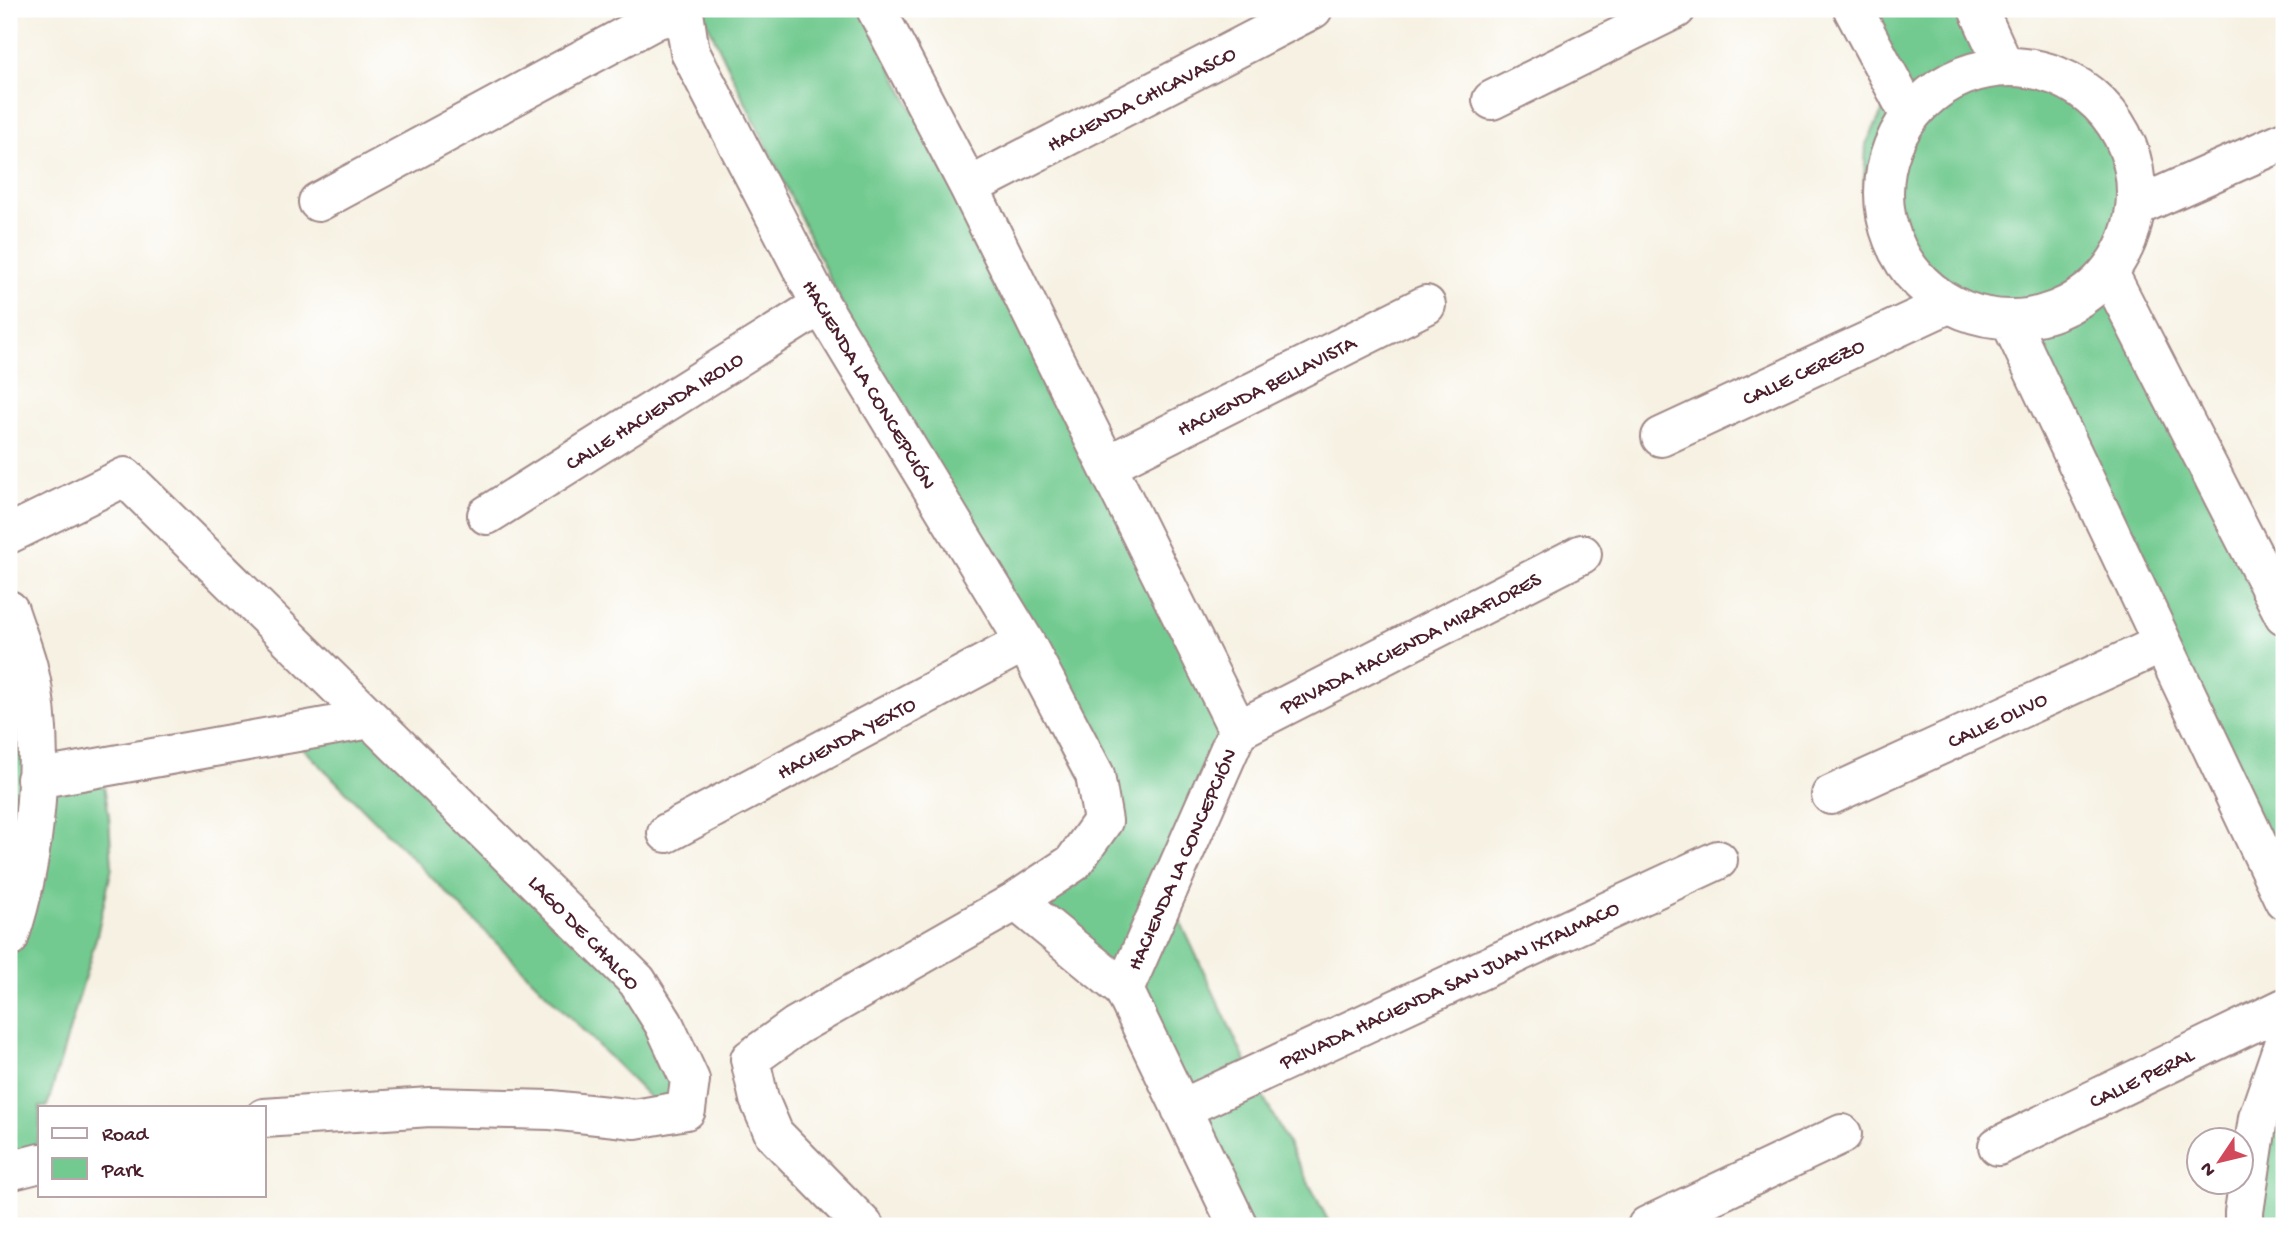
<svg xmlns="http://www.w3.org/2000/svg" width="2293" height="1235" font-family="'Gochi Hand',sans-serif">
<rect width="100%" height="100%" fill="#fff"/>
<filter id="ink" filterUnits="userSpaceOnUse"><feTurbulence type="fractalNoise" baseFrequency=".0143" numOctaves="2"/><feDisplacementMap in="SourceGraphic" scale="14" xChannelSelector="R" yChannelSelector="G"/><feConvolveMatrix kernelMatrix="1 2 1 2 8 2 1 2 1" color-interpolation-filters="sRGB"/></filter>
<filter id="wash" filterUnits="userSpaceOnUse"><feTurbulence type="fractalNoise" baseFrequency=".00686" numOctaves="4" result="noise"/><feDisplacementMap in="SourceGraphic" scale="28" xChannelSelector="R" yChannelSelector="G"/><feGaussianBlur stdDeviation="1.57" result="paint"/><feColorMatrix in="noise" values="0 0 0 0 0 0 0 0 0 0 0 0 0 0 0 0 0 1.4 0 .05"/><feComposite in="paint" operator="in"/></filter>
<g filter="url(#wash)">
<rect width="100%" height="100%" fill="#f6f1e2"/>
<path fill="#72ca90" stroke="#5e745e" stroke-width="2" d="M 707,9 L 861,9 L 1232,731 L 1163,884 L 1252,1075 L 1331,1226 L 1240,1226 L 1182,1108 L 1040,894 L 1106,827 L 853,327 L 702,12 Z
M 1853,9 L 1968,9 L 1989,45 L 2045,56 L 2092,88 L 2122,136 L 2129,192 L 2121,226 L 2100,265 L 2284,616 L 2284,894 L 1997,315 L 1928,296 L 1885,257 L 1863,203 L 1866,144 L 1890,96 Z
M 9,610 L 36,778 L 101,767 L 109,816 L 112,867 L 97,935 L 47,1107 L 40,1107 L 40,1132 L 30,1166 L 9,1171 Z
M 370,719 L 637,981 L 690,1080 L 666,1114 L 288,733 Z
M 2284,1024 L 2284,1226 L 2246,1226 Z"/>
</g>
<g filter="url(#ink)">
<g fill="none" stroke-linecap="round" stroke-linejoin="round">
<defs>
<path id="minor" d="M 876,9 L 969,187 L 1238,730 L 1124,990
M 1853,9 L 1909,114
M 1978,9 L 2004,66
M 684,13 L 690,52 L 821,305 L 1025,642 L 1095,775 L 1103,821 L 1073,863 L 1016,901 L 796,1026 L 750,1059 L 759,1099 L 774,1134 L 864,1226
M1884 193a126 126 0 1 1 252 0a126 126 0 1 1-252 0Z
M 1492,100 L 1676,9
M 969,187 L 1313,9
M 318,202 L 657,19 L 684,13
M 2138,206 L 2284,141
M 2110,275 L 2284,615
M 2011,323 L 2284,900
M 1661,437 L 1946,305
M 1107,465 L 1426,305
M 487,515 L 821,305
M 9,534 L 125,477 L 637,981 L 664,1024 L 690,1080 L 686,1110 L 635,1119 L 551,1110 L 430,1107 L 264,1118
M 9,610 C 15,629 23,648 28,667 C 48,747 35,861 9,938
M 1238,730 L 1582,554
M 36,779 L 370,719
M 1831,795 L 2162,644
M 667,833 L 1025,642
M 1016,901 L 1124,990 L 1238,1226
M 1181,1109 L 1718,860
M 1998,1146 L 2284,1008
M 9,1171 L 40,1163
M 1647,1226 L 1842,1134
M 2244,1226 L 2244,1212 L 2258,1118 L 2284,1042"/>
</defs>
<use href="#minor" stroke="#a08886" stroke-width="42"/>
<use href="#minor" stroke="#fff" stroke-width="38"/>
</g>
</g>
<g text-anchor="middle" stroke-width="7" stroke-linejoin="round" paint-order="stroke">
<g font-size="21" fill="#4a1f2b" stroke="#fff">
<text transform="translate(1141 98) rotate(-27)" y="7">HACIENDA CHICAVASCO</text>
<text transform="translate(1803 371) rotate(-25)" y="7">CALLE CEREZO</text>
<text transform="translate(870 384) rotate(59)" y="7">HACIENDA LA CONCEPCIÓN</text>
<text transform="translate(1266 385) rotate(-27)" y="7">HACIENDA BELLAVISTA</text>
<text transform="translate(654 410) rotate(-32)" y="7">CALLE HACIENDA IROLO</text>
<text transform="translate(1410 642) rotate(-27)" y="7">PRIVADA HACIENDA MIRAFLORES</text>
<text transform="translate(1997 719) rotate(-25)" y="7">CALLE OLIVO</text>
<text transform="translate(846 737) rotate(-28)" y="7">HACIENDA YEXTO</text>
<text transform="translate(1181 859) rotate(-66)" y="7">HACIENDA LA CONCEPCIÓN</text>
<text transform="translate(585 932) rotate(46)" y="7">LAGO DE CHALCO</text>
<text transform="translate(1449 984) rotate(-25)" y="7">PRIVADA HACIENDA SAN JUAN IXTALMACO</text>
<text transform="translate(2141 1077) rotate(-26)" y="7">CALLE PERAL</text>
</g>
</g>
<rect width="2293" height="1235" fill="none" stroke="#fff" stroke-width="35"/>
<rect x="38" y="1106" width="228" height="91" fill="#ffffff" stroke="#b7a5aa" stroke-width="2"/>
<rect x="52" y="1128" width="35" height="10" fill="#ffffff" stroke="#b7a5aa" stroke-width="2"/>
<text x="102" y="1140" font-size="21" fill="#4a1f2b">Road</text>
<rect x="52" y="1158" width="35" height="21" fill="#72ca90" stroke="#b7a5aa" stroke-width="2"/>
<text x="102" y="1176" font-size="21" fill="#4a1f2b">Park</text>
<g transform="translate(2220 1161) rotate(235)"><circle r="33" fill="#ffffff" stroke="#b7a5aa" stroke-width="2"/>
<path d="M0-5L12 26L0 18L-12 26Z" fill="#d1495b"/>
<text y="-10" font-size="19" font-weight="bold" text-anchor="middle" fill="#4a1f2b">N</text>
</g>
</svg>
